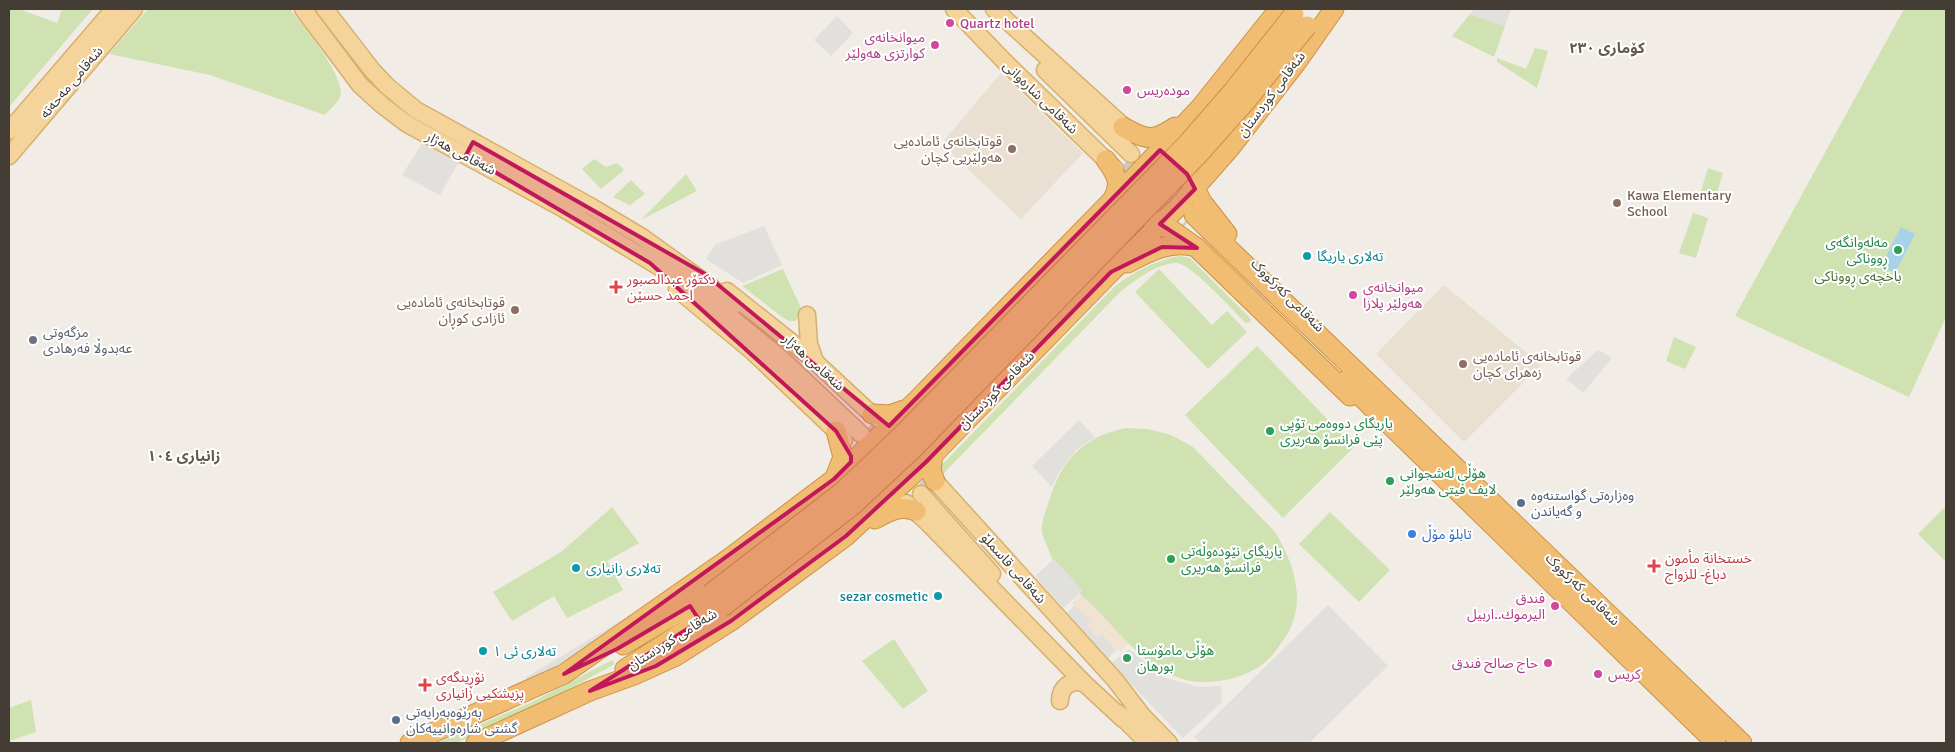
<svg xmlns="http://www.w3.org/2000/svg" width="1955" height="752" font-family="Signika,'Noto Sans Arabic',sans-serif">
<rect width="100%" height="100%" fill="#f1ede6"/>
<path fill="#f1e2d2" d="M 1086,590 L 1132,640 L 1121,651 L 1117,650 L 1102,634 L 1098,638 L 1087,626 L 1091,622 L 1072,603 Z"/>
<path fill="#e9e0d1" d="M 1001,73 L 1083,153 L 1021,219 L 941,144 Z
M 1444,285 L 1538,362 L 1540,366 L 1464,442 L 1376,354 Z"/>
<path fill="#d0e2b2" d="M 9,9 L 19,9 L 57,23 L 62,9 L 93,9 L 9,107 Z
M 148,9 L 290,9 C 302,24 347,78 340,97 C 338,103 329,110 325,115 L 210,75 L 109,54 Z
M 1904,9 L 1946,9 L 1946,317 L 1909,397 L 1735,316 Z
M 1470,14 L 1505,26 L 1494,57 L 1452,36 Z
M 1535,48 L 1548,51 L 1537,88 L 1497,62 L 1497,58 L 1526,69 Z
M 594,159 L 606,167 L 617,163 L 624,170 L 601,189 L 582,169 Z
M 1708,168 L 1723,173 L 1715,200 L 1700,194 Z
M 686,174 L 697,191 L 641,220 Z
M 631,180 L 645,194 L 630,205 L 613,197 Z
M 1693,213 L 1708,218 L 1696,258 L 1679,253 Z
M 1179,256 L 1190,258 L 1251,319 L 1250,322 L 1246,323 C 1233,311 1191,263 1176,263 C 1156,264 1136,280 1121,291 L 942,475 L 937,470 L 1115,286 C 1135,271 1154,261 1179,256 Z
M 783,269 L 801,308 L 796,321 L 789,321 L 782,317 L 742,286 Z
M 1159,269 L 1212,325 L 1227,311 L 1247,332 L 1208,369 L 1135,292 Z
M 1674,337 L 1696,347 L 1685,369 L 1666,361 Z
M 1257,346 L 1354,447 L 1283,518 L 1185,415 Z
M 1126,428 L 1148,429 L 1171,435 L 1193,447 L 1276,533 C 1292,561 1305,595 1291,627 C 1289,632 1285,638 1281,643 C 1271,661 1254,672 1234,678 C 1166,696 1137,651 1095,608 C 1083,596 1068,584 1058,570 C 1053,563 1050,553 1047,546 C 1046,542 1042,536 1042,531 C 1041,521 1047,508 1050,498 C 1063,458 1084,437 1126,428 Z
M 1946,506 L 1946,562 L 1918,534 Z
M 612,507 L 639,543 L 607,561 L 623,590 L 567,618 L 554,596 L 512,621 L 493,592 L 561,552 Z
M 1330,512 L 1390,570 L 1359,602 L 1299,544 Z
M 894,639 L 928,691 L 903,709 L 862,661 Z
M 612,660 L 615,664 L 536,707 L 456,743 L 437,743 L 532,702 Z
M 31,700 L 36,732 L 9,741 L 9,708 Z"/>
<path fill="#e2e0dd" d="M 1473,9 L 1511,9 L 1505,26 L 1470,14 Z
M 837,16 L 853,33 L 831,56 L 814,40 Z
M 423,142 L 459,162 L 440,195 L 402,175 Z
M 764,226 L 782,265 L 743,283 L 706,259 L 715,245 Z
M 1598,350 L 1612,358 L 1583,393 L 1566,379 Z
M 1079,420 L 1095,437 L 1076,450 L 1059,472 L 1052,487 L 1032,466 Z
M 1054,559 L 1083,591 L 1063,608 L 1035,576 Z
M 1075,605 L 1091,622 L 1087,626 L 1098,638 L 1102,634 L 1117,650 L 1106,660 L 1065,614 Z
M 1328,605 L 1388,666 L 1309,743 L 1200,743 L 1194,737 Z
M 645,606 L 650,610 L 529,682 L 525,678 Z
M 1129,649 L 1163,677 L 1199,687 L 1221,686 L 1222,702 L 1183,738 L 1187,743 L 1111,663 Z"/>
<path fill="#a7d3e8" d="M 1901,227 L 1915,234 L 1895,273 L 1881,266 Z"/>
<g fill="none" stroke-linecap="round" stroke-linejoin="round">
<path stroke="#cecac3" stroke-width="16" stroke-dasharray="16 8" stroke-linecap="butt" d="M 869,427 L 888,446
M 905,464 L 928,487"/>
<path stroke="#cecac3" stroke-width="19" stroke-dasharray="19 9" stroke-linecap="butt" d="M 1125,163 L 1187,223"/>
<defs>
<path id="major" d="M 303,9 L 360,85 L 382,105 L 407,124 L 562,208 L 679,279 L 716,305 L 784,361 L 861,434
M 325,9 L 372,70 L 387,86 L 416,110 L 590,206 L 642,237 L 710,286 L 733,306
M 954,9 L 1005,62 L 1115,169
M 994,9 L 1132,134
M 1045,70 L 1131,154
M 9,131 L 114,9
M 9,156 L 134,9
M 677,289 L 752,351 L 836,431 L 844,440
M 727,291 L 809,356 L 867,410 L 882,421
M 807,315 L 809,344 L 815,361
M 928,471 L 935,481 L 1115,680 L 1141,714
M 921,494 L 992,574
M 906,503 L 928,523 L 1084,683 L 1124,720
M 1060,701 C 1060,687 1071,679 1084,683
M 1134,707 L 1169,743
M 1118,713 L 1148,743"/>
<path id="highway" d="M 1123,127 C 1146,140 1153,142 1175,127
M 1106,160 C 1116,174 1122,183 1113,199
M 1190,179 L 1202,202 L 1227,234
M 1194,215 C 1376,392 1560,567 1742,743
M 1150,219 L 1173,231 L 1197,248 L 1350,396
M 1128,263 C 1149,251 1172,240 1196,247
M 1345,381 L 1716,743
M 872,414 L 890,415 L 904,410
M 933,455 L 931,470 L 935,481
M 836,475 L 843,457 L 836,431
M 875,519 C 889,511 900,505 916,511
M 623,645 L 710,594
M 625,669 L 721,608
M 410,743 L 564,674 L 731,557 L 834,479 L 917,400 L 1124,188 L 1200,108 L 1279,9
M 476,743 L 590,691 L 634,675 L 676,656 L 731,621 L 846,536 L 926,462 L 1111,272 L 1178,207 L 1230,148 L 1296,63 L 1334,9"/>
</defs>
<use href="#major" stroke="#d7b06d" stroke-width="19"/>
<use href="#highway" stroke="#cd9143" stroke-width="21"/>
<use href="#major" stroke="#f4d49b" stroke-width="16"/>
<use href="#highway" stroke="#f0bd72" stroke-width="19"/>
<defs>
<path id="highway-bridge" d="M 710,594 L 842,492 L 902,435 L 1187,144 L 1233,91 L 1294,14
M 721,608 L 853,505 L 915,447 L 1198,155 L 1246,101 L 1307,26"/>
</defs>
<use href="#highway-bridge" stroke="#cd9143" stroke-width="21" stroke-linecap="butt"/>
<use href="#highway-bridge" stroke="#f0bd72" stroke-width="19"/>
</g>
<path fill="#c2185b" fill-opacity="0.2" stroke="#c2185b" stroke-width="4" stroke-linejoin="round" d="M 473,142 L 705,274 L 889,426 L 1160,150 L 1187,174 L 1195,189 L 1160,224 L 1197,248 L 1162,247 L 1111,272 L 926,462 L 846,536 L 731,621 L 656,666 L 590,691 L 700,621 L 690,606 L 617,649 L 564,674 L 834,479 L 851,462 L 851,456 L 836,431 L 650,263 L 466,155 Z"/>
<g fill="#d1479c" stroke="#fff" stroke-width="2">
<circle cx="950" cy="23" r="5"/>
<circle cx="935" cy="45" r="5"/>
<circle cx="1127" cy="90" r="5"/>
<circle cx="1353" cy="295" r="5"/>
<circle cx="1555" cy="606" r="5"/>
<circle cx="1548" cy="663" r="5"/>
<circle cx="1598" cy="674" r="5"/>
</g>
<g fill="#8d6e63" stroke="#fff" stroke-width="2">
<circle cx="1012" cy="149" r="5"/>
<circle cx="1617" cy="203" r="5"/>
<circle cx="515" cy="310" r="5"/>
<circle cx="1463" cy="364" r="5"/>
</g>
<g fill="#2e9e5b" stroke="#fff" stroke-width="2">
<circle cx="1898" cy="250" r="5"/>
<circle cx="1270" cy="431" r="5"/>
<circle cx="1390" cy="481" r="5"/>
<circle cx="1171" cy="559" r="5"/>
<circle cx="1127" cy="658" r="5"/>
</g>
<g fill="#0f9aa8" stroke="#fff" stroke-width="2">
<circle cx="1307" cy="256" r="5"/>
<circle cx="576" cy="568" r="5"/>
<circle cx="938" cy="596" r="5"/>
<circle cx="483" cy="651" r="5"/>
</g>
<g fill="#e0444e" stroke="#fff" stroke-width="2">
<path d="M613.5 279.5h5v5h5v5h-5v5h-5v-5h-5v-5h5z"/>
<path d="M1651.5 558.5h5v5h5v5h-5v5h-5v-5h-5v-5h5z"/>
<path d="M422.5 677.5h5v5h5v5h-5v5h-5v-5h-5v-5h5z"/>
</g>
<circle fill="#6b7280" stroke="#fff" stroke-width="2" cx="33" cy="340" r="5"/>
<g fill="#5c6f8a" stroke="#fff" stroke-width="2">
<circle cx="1521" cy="503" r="5"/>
<circle cx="396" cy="720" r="5"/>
</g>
<circle fill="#3f7fe0" stroke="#fff" stroke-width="2" cx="1412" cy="534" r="5"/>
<g text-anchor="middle" stroke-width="4" stroke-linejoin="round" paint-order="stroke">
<g font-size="14" fill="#b23c85" stroke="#fff" text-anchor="start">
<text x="960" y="28">Quartz hotel</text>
<text x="925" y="42" text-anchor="end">میوانخانەی<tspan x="925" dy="16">کوارتزی هەولێر</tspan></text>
<text x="1137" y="95">مودەریس</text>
<text x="1363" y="292">میوانخانەی<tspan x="1363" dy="16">هەولێر پلازا</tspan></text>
<text x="1545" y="603" text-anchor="end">فندق<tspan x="1545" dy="16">اليرموك..اربيل</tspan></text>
<text x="1538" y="668" text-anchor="end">حاج صالح فندق</text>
<text x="1608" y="679">كريس</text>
</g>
<g font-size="14" fill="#433d36" stroke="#fff">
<text transform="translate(71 82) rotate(-50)" y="5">شەقامی مەحەتە</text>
<text transform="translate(1271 94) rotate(-53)" y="5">شەقامی کوردستان</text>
<text transform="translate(1041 97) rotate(44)" y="5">شەقامی شارەوانی</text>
<text transform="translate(461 153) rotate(28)" y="5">شەقامی هەژار</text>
<text transform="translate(1288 295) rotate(45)" y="5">شەقامی کەرکووک</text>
<text transform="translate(814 362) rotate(42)" y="5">شەقامی هەژار</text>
<text transform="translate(996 390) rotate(-46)" y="5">شەقامی کوردستان</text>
<text transform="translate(1014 568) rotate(48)" y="5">شەقامی قاسملۆ</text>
<text transform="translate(1583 589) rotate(44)" y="5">شەقامی کەرکووک</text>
<text transform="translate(672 639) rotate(-32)" y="5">شەقامی کوردستان</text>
</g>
<g font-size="14" fill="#785e54" stroke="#fff" text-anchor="end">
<text x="1002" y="146">قوتابخانەی ئامادەیی<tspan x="1002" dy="16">هەولێریی کچان</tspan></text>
<text x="1627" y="200" text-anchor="start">Kawa Elementary<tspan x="1627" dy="16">School</tspan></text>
<text x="505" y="307">قوتابخانەی ئامادەیی<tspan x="505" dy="16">ئازادی کوڕان</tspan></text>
<text x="1473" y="361" text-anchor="start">قوتابخانەی ئامادەیی<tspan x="1473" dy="16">زەهرای کچان</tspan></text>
</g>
<g font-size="14" fill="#27864d" stroke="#fff" text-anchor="start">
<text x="1888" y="247" text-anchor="end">مەلەوانگەی<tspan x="1888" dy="16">ڕووناکی</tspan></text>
<text x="1280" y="428">یاریگای دووەمی تۆپی<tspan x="1280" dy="16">پێی فرانسۆ هەریری</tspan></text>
<text x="1400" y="478">هۆڵی لەشجوانی<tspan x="1400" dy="16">لایف فیتی هەولێر</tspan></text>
<text x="1181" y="556">یاریگای نێودەوڵەتی<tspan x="1181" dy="16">فرانسۆ هەریری</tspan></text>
<text x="1137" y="655">هۆڵی مامۆستا<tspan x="1137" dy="16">بورهان</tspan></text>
</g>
<g font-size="14" fill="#0d838f" stroke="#fff" text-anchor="start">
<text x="1317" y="261">تەلاری یاریگا</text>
<text x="586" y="573">تەلاری زانیاری</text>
<text x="928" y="601" text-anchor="end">sezar cosmetic</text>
<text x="493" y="656">تەلاری ئی ١</text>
</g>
<g font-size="14" fill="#4c6f2f" stroke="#fff">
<text x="1858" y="281">باخچەی ڕووناکی</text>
</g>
<g font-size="14" fill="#be3a42" stroke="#fff" text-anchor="start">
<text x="627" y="284">دکتۆر عبدالصبور<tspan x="627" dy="16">احمد حسێن</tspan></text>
<text x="1665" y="563">خستخانة مأمون<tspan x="1665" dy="16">دباغ- للزواج</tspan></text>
<text x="436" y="682">نۆڕینگەی<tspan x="436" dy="16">پزیشکیی زانیاری</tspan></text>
</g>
<g font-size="14" fill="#5b616d" stroke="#fff" text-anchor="start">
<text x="43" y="337">مزگەوتی<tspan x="43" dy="16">عەبدوڵا فەرهادی</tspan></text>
</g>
<g font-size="14" fill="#4e5e75" stroke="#fff" text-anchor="start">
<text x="1531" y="500">وەزارەتی گواستنەوە<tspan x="1531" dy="16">و گەیاندن</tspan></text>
<text x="406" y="717">بەڕێوەبەرایەتی<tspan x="406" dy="16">گشتی شارەوانییەکان</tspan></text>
</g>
<g font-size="14" fill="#366cbe" stroke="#fff" text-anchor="start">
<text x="1422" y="539">تابلۆ مۆڵ</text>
</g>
<g font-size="15" font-weight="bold" fill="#655a4e" stroke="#fff">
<text x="1607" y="53">کۆماری ٢٣٠</text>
<text x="184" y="461">زانیاری ١٠٤</text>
</g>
</g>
<rect width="1955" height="752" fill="none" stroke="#433d36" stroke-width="20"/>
</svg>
